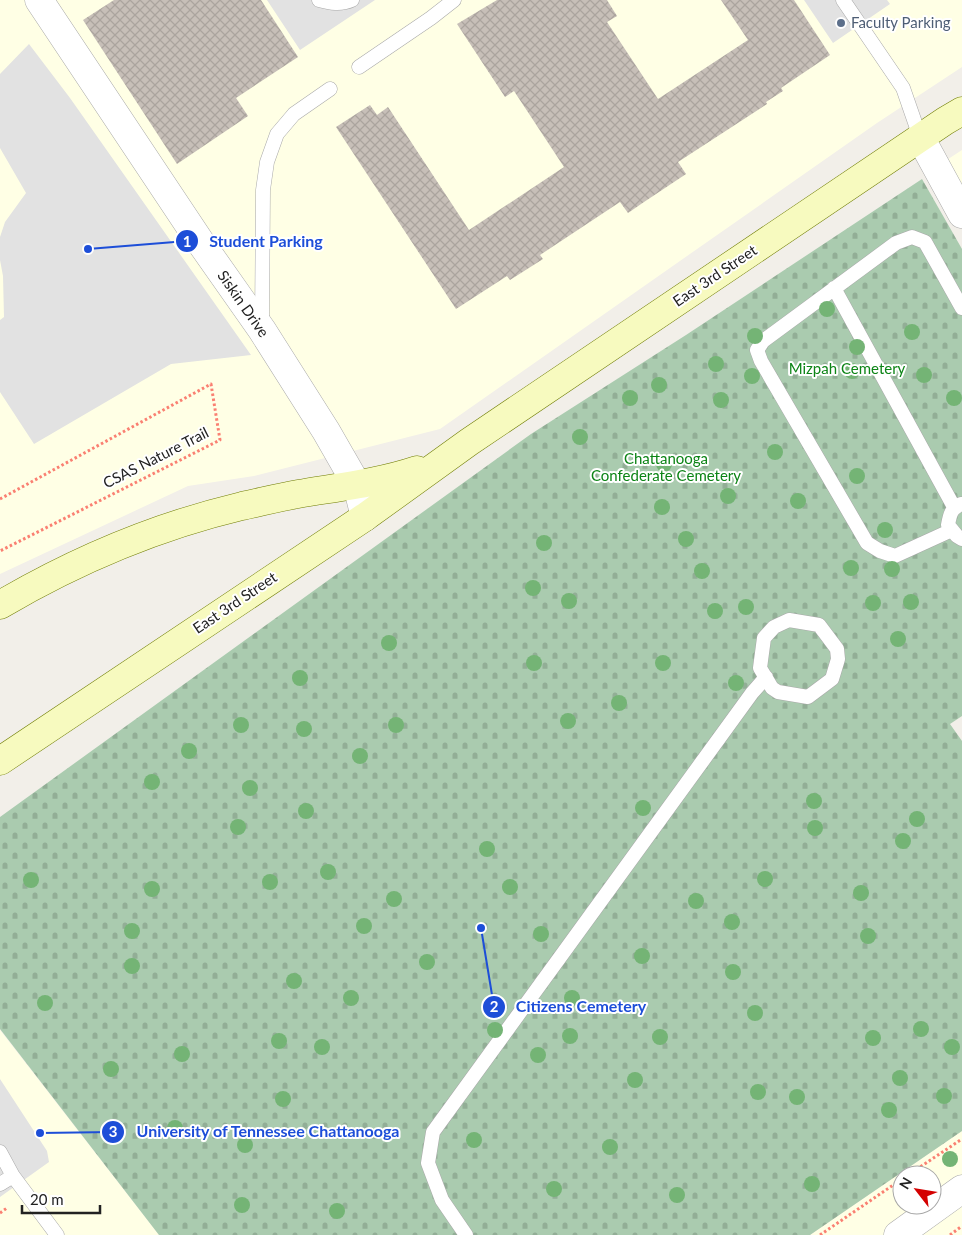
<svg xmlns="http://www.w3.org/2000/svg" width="962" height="1235" font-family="Lato,sans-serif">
<defs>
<pattern id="cemetery-stones" width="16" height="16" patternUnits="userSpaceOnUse" patternTransform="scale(1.25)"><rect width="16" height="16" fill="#aacbaf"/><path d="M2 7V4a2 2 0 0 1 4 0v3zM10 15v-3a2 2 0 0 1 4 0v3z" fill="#92ae96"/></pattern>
<pattern id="building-cross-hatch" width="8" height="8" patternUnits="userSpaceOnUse" patternTransform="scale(1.25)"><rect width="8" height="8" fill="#c7bfb8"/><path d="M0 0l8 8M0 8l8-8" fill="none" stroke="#aba49e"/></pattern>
</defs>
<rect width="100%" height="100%" fill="#f2efe9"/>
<path fill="#ffffe5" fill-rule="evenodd" d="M 0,0 L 962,0 L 962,67 L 877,123 L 440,429 L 254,476 L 188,486 L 0,574 Z
M 962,150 L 962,214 L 936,167 Z
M 0,1030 L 159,1235 L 0,1235 Z
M 962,1131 L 962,1235 L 810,1235 ZM 902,1175 L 932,1175 L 932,1205 L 902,1205 Z"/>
<path fill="url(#cemetery-stones)" d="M 922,179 L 962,249 L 962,716 L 950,724 L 962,741 L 962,1131 L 810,1235 L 159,1235 L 0,1029 L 0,817 L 531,434 L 686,335 Z"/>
<path fill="#e2e2e2" d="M 267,0 L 375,0 L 300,50 Z
M 804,0 L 887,0 L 890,4 L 833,43 Z
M 29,44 L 70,98 L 251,355 L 171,364 L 34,444 L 0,392 L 0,320 L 4,317 L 3,276 L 0,260 L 0,237 L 5,222 L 26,193 L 0,148 L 0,74 Z
M 0,1079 L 47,1151 L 49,1162 L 0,1197 Z"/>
<path fill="url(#building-cross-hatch)" d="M 114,0 L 261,0 L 298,57 L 236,98 L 248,116 L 177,164 L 83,20 Z
M 497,0 L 607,0 L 617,16 L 607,22 L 658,99 L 748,40 L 721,0 L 794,0 L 830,55 L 781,88 L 783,91 L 766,102 L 767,104 L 678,162 L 686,174 L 644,202 L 628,213 L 620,202 L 540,255 L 543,259 L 510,280 L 507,276 L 456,309 L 336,127 L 370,105 L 377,115 L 388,107 L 469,230 L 564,167 L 514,91 L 505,97 L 457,24 Z"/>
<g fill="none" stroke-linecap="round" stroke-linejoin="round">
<defs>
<path id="lane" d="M 319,0 C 330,3 341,5 352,0
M 843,0 L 903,88 L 920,137
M 359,67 L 431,18 L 454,0
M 834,288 L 954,507
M 262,324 L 263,190 L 267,162 L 277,134 L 294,114 L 330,89
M 961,504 C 951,509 950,514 948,525 L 957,536 L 962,539
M 952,530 L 895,556 L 880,551 L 867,543 L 761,361 L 757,350 L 763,341 L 896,243 L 912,237 L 925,242 L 962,308
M 789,620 L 819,625 L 837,649 L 838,659 L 832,679 L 808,697 L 778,692 L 772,688 L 760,668 L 764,638 L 774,627 Z
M 0,1152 L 13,1176 L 0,1184
M 13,1176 L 57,1235
M 466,1235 L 442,1200 L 428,1163 L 433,1132 L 752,693 L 766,677"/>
<path id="street" d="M 39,0 L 203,246 L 262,330 L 326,431 L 357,485 L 365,517
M 920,137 L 962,214
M 898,1235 L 962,1189"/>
<path id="secondary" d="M 0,605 C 75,561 158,526 242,506 C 261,502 280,497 298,494 C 339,487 378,483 417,470
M 0,761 L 365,517 L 469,442 L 945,121 L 962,111"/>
</defs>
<use href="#lane" stroke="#a9a9a9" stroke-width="15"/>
<use href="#street" stroke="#a9a9a9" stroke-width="29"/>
<use href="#secondary" stroke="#707d05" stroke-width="29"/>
<path stroke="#fa8072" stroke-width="3" stroke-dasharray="2.5 2.5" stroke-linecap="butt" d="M 0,499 L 211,384 L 220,440 L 0,551
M 908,1175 L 962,1139
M 0,1213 L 7,1208
M 820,1235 L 902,1179
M 950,1235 L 962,1226"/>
<use href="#lane" stroke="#fff" stroke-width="14"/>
<use href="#street" stroke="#fff" stroke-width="28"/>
<use href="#secondary" stroke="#f7fabf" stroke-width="28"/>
</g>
<g fill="#74b475">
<circle cx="827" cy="309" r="8"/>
<circle cx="912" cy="332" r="8"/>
<circle cx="755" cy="336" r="8"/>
<circle cx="857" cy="347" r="8"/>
<circle cx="716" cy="364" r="8"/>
<circle cx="852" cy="371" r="8"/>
<circle cx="924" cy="375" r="8"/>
<circle cx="752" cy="376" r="8"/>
<circle cx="659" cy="385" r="8"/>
<circle cx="630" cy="398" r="8"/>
<circle cx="954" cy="398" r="8"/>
<circle cx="721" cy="400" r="8"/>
<circle cx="580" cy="437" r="8"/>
<circle cx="775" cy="452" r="8"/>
<circle cx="664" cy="464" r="8"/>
<circle cx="857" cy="476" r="8"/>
<circle cx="728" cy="496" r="8"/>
<circle cx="798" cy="501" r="8"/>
<circle cx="662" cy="507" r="8"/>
<circle cx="885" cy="530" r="8"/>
<circle cx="686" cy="539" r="8"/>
<circle cx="544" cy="543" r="8"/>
<circle cx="851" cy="568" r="8"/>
<circle cx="892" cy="569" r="8"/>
<circle cx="702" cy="571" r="8"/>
<circle cx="533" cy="588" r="8"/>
<circle cx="569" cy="601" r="8"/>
<circle cx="911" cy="602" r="8"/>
<circle cx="873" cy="603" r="8"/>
<circle cx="746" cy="607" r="8"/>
<circle cx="715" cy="611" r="8"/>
<circle cx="898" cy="639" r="8"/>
<circle cx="389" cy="643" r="8"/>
<circle cx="534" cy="663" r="8"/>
<circle cx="663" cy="663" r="8"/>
<circle cx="300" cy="678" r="8"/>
<circle cx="736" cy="683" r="8"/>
<circle cx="619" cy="703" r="8"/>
<circle cx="568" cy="721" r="8"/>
<circle cx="241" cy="725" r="8"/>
<circle cx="396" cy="725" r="8"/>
<circle cx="304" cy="729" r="8"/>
<circle cx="189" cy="751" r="8"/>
<circle cx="360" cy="756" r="8"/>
<circle cx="152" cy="782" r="8"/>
<circle cx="250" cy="788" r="8"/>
<circle cx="814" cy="801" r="8"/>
<circle cx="643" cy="808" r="8"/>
<circle cx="306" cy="811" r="8"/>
<circle cx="917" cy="819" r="8"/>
<circle cx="238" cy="827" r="8"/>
<circle cx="815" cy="828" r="8"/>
<circle cx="903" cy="841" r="8"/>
<circle cx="487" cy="849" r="8"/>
<circle cx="328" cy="872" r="8"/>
<circle cx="765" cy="879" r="8"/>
<circle cx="31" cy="880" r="8"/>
<circle cx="270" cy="882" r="8"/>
<circle cx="510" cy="887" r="8"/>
<circle cx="152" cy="889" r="8"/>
<circle cx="861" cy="893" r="8"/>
<circle cx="394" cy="899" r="8"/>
<circle cx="696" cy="901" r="8"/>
<circle cx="732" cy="922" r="8"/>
<circle cx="364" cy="926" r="8"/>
<circle cx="132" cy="931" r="8"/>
<circle cx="541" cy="934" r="8"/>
<circle cx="868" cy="936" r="8"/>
<circle cx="642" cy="956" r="8"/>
<circle cx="427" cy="962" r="8"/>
<circle cx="132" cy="966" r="8"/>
<circle cx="733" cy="972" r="8"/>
<circle cx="294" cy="981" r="8"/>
<circle cx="351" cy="998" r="8"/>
<circle cx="572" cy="998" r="8"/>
<circle cx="45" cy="1003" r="8"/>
<circle cx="755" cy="1013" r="8"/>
<circle cx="921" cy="1029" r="8"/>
<circle cx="495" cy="1030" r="8"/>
<circle cx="570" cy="1036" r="8"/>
<circle cx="660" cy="1037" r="8"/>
<circle cx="873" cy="1038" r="8"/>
<circle cx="279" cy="1041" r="8"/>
<circle cx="322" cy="1047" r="8"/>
<circle cx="952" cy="1047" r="8"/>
<circle cx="182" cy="1054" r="8"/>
<circle cx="538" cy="1055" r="8"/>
<circle cx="111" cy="1069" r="8"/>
<circle cx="900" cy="1078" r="8"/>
<circle cx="635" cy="1080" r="8"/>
<circle cx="758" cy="1092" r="8"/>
<circle cx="944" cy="1096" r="8"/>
<circle cx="797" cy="1097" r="8"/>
<circle cx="283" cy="1099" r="8"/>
<circle cx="889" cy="1110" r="8"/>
<circle cx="175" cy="1128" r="8"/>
<circle cx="474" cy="1140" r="8"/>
<circle cx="245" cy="1145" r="8"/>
<circle cx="610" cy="1147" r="8"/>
<circle cx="950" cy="1159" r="8"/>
<circle cx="812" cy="1184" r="8"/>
<circle cx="554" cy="1189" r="8"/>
<circle cx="677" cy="1195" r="8"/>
<circle cx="242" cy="1205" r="8"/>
<circle cx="337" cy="1211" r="8"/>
</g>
<circle fill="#5c6f8a" stroke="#fff" stroke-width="2" cx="841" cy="23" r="5"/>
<g text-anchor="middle" stroke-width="4" stroke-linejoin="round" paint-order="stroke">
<g font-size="15" fill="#4e5e75" stroke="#fff" text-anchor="start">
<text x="851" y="28">Faculty Parking</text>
</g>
<g font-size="15" fill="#222" stroke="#fff">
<text transform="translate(715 276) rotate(-34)" y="5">East 3rd Street</text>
<text transform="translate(243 304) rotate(55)" y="5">Siskin Drive</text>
<text transform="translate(156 458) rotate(-27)" y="5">CSAS Nature Trail</text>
<text transform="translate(235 603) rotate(-34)" y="5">East 3rd Street</text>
</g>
<g font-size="15" fill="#0c8416" stroke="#fff">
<text x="847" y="374">Mizpah Cemetery</text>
<text x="666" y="464">Chattanooga<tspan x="666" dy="17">Confederate Cemetery</tspan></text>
</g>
</g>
<path fill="none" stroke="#1d4ed8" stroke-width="2" d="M88 249L187 241M481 928L494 1007M40 1133L113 1132"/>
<g fill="#1d4ed8" stroke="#fff" stroke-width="2">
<circle cx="88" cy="249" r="5"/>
<circle cx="481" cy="928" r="5"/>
<circle cx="40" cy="1133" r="5"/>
<circle cx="187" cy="241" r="12"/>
<circle cx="494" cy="1007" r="12"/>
<circle cx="113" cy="1132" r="12"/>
</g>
<g font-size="15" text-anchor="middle" font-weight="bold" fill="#fff">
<text x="187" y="247">1</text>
<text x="494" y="1012">2</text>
<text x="113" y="1137">3</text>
</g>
<g font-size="16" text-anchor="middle" font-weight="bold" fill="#1d4ed8" stroke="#fff" stroke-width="4" stroke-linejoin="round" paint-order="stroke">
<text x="266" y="247">Student Parking</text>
<text x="581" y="1012">Citizens Cemetery</text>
<text x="268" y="1137">University of Tennessee Chattanooga</text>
</g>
<g transform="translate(917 1190) rotate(301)"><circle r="24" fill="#ffffff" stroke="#a7a7a7"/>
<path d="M0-4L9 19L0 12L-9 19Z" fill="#d40000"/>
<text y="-8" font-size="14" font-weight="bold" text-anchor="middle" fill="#222222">N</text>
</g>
<path d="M22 1205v8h78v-8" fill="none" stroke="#222222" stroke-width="2.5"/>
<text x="30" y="1205" font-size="15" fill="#222222" stroke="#ffffff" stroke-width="4" paint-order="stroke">20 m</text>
</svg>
